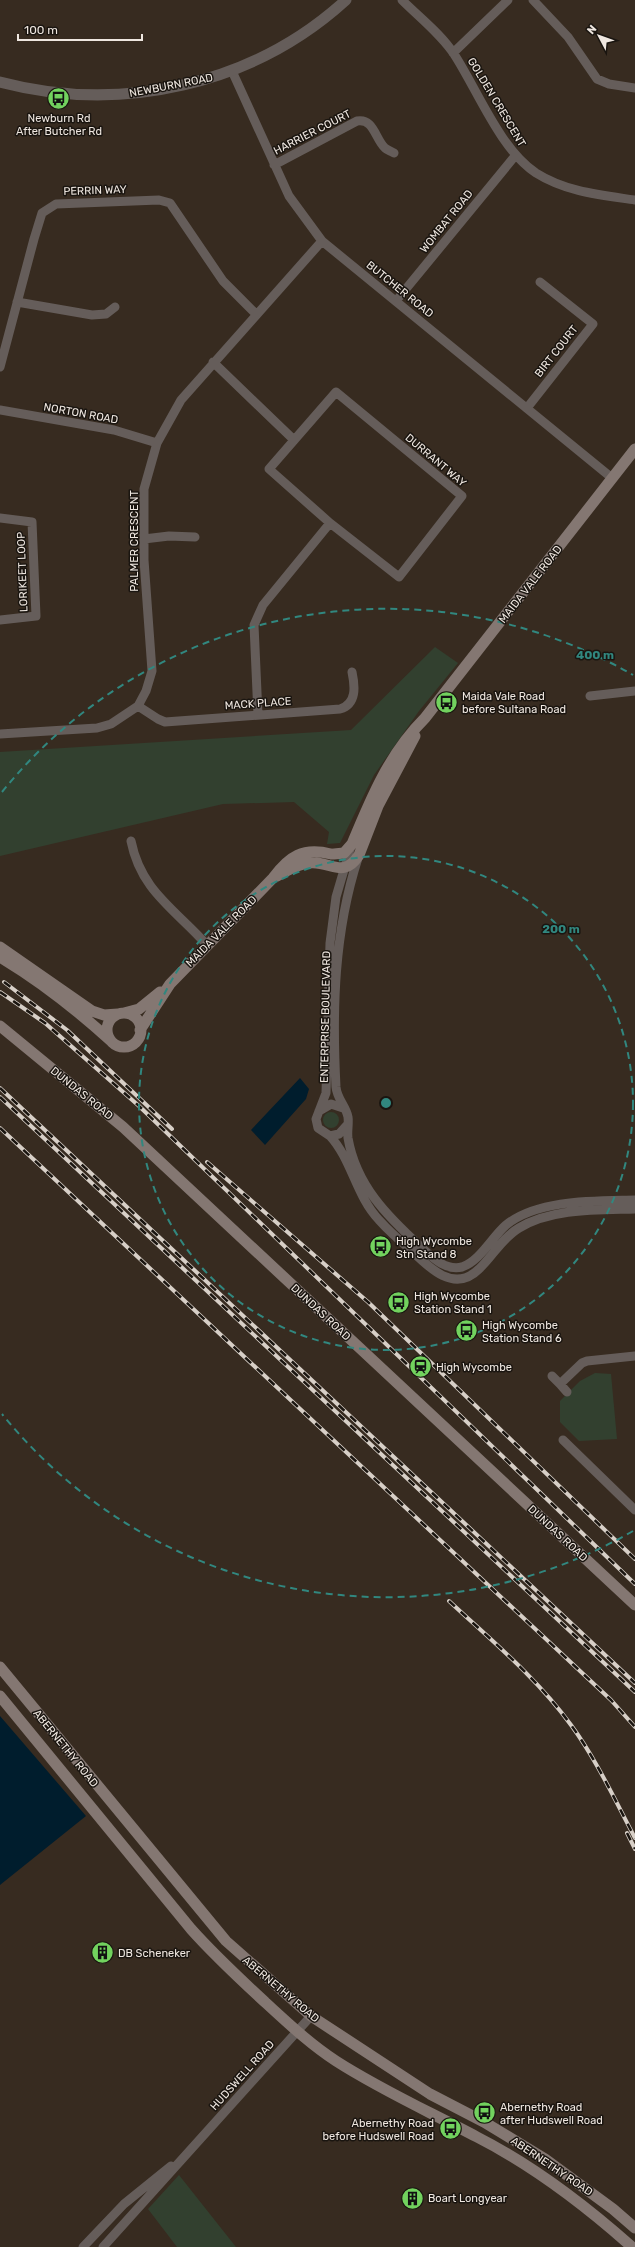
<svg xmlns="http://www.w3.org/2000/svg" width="635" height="2247" font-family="Rubik,sans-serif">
<rect width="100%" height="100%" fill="#372b20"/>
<path fill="#32402f" d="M 435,647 L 458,663 L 419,711 L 374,775 L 340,843 L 327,844 L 329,832 L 294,802 L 223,804 L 0,856 L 0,752 L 351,730 Z
M323 1120a8 8 0 1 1 16 0a8 8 0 1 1-16 0Z
M 595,1373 L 611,1374 L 617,1439 L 579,1441 L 560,1422 L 560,1401 L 580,1381 Z
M 179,2175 L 236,2247 L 177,2247 L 148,2209 Z"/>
<path fill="#001d2d" d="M 300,1078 L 309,1089 L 306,1099 L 265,1145 L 251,1130 Z
M 0,1716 L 86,1816 L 0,1885 Z"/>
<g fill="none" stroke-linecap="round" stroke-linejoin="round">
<path stroke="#655d5a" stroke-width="9" d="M 402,0 C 419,17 441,34 454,54 C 478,91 500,149 536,173 C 566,192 601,195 635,200
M 533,0 L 568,37 L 597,79 L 609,84 L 635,88
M 453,53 L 508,0
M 232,71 L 289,196 L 322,241 L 612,478
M 274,165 L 357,121 C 374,118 375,139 385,148 C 387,150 391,151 394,153
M 396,301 L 515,156
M 17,302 L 92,315 L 106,314 L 115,307
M 213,362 L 293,439
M 0,367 L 34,239 L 42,213 L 56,204 L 159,200 L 170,203 L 223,281 L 256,314
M 336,392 L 462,496 L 399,577 L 330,523 L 269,469 Z
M 527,408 L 593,324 L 540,282
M 0,410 L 114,430 L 157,443
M 0,518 L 32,522 L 36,616 L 0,620
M 144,539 L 169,536 L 195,537
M 590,696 L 635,691
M 138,706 L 158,719 L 165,722 L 340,709 C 357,704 355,686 352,672
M 258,715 L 254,625 L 263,605 L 330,523
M 0,734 L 97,728 L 111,724 L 138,706 L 146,691 L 152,671 L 144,560 L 144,489 L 157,443 L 181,400 L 322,241
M 131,841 C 141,891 175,909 207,945
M 358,858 C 334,932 332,1009 336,1087 C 337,1099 346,1106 348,1117 C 349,1124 347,1131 348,1138 C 356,1185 387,1216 421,1247 C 432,1257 445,1271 462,1267 C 480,1261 492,1237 506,1225 C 538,1199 596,1201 635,1200
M 319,1111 L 331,1104 L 343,1108
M 348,1124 L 339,1134 L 330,1136 L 318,1128 L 316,1119 L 326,1093 L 330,943 L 336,897 L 351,846
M 330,1136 C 352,1160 356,1196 379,1220 C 388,1230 399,1240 410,1249 C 428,1267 454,1294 479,1269 C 493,1256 502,1238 519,1228 C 552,1208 598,1210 635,1209
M 552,1376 L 560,1384 L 582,1363 L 587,1361 L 635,1356
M 560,1384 L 567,1392
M 563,1440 L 635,1510
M 83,2247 L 124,2204 L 171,2166
M 103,2247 L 311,2016"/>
<path stroke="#655d5a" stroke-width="11" d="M 0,82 C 121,114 253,85 346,0"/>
<path stroke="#847772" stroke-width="11" d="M 334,854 L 344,853 L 352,844 C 371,798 389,754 425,718 L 635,449
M 277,876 C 287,871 297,864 309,863 C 330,860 343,880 359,855 L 378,806 L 415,736
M 0,947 L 92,1011 L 104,1015 L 118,1014
M 0,957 C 40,981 77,1010 111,1041
M 124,1013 L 139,1009 L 160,992
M107 1030a17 17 0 1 1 34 0a17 17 0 1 1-34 0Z
M 0,1026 L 123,1127 L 635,1605
M 140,1030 L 170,984 L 273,878 C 289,856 303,847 331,854
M 0,1667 L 226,1941 L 311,2016 L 430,2094 L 484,2122 L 545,2159 L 613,2209 L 635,2228
M 0,1696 L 191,1929 C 215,1956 240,1979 266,2003 C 289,2024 310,2044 336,2061 C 381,2090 430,2112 477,2137 C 532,2165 586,2206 632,2247"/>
<defs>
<path id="rail" d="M 4,982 L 67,1030 L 172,1129
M 0,992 L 45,1023 L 139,1106 L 635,1584
M 0,1088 L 635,1683
M 0,1097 L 635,1692
M 0,1128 L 611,1700 L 635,1727
M 207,1162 L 368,1302 L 635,1559
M 449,1601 C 491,1640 537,1678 571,1725 C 596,1759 615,1800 635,1838
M 627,1833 L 635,1849"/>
</defs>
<use href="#rail" stroke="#d7cfc7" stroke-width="4"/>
<use href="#rail" stroke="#1a1510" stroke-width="2.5" stroke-dasharray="8" stroke-linecap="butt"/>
</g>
<g fill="none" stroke="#31877f" stroke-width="2" stroke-dasharray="7 5">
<circle cx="386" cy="1103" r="247"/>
<path d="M633 1531A494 494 0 0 1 2 1414M2 792A494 494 0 0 1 633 675"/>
</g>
<defs>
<symbol id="bus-disc" viewBox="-11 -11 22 22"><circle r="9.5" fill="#72d25e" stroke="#1a1510"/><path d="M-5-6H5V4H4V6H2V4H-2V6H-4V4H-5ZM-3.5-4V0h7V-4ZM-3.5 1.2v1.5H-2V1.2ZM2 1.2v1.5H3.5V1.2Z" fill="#111"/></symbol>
<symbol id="station-disc" viewBox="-11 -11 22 22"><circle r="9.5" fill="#72d25e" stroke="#1a1510"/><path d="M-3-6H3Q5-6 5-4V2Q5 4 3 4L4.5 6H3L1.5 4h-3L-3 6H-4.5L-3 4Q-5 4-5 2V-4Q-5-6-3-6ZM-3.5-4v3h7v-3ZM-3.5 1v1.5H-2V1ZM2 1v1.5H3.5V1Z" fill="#111"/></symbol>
<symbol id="building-disc" viewBox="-11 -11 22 22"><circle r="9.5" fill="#72d25e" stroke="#1a1510"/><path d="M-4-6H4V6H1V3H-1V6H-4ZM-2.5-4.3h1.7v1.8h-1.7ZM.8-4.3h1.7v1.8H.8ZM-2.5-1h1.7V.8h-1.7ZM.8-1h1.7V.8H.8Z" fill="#111"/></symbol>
</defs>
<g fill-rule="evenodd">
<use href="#bus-disc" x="46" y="86" width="25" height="25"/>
<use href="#bus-disc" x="434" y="690" width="25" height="25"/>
<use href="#bus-disc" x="368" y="1234" width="25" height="25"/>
<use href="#bus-disc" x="386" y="1290" width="25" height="25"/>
<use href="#bus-disc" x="454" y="1318" width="25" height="25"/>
<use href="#station-disc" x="408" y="1354" width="25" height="25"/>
<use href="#building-disc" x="90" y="1940" width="25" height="25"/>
<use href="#bus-disc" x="472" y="2100" width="25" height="25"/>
<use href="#bus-disc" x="438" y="2116" width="25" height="25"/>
<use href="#building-disc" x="400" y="2186" width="25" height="25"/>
</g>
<g text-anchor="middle" stroke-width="3" stroke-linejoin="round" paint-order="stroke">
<g font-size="11" fill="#efe7e0" stroke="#1a1510">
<text transform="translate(171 85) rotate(-11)" y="4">NEWBURN ROAD</text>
<text transform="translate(497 102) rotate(59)" y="4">GOLDEN CRESCENT</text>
<text transform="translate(312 132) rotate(-27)" y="4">HARRIER COURT</text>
<text transform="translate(95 190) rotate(-2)" y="4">PERRIN WAY</text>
<text transform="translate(446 221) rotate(-51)" y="4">WOMBAT ROAD</text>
<text transform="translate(400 289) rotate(39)" y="4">BUTCHER ROAD</text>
<text transform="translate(556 351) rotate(-52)" y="4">BIRT COURT</text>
<text transform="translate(81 413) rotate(10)" y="4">NORTON ROAD</text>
<text transform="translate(436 460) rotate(40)" y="4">DURRANT WAY</text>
<text transform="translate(134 541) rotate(-90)" y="4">PALMER CRESCENT</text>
<text transform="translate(22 572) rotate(-92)" y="4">LORIKEET LOOP</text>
<text transform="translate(530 584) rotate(-52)" y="4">MAIDA VALE ROAD</text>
<text transform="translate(258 703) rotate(-4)" y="4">MACK PLACE</text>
<text transform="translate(221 931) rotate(-45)" y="4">MAIDA VALE ROAD</text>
<text transform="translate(325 1017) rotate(-89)" y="4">ENTERPRISE BOULEVARD</text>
<text transform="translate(82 1093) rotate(39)" y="4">DUNDAS ROAD</text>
<text transform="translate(321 1312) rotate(43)" y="4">DUNDAS ROAD</text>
<text transform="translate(558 1533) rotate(43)" y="4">DUNDAS ROAD</text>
<text transform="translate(66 1748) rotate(51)" y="4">ABERNETHY ROAD</text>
<text transform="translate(281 1989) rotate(40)" y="4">ABERNETHY ROAD</text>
<text transform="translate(242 2075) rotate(-48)" y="4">HUDSWELL ROAD</text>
<text transform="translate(552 2166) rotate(34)" y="4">ABERNETHY ROAD</text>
</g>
<g font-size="11" fill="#efe7e0" stroke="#1a1510" text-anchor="start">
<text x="59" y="122" text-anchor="middle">Newburn Rd<tspan x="59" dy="13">After Butcher Rd</tspan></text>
<text x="462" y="700">Maida Vale Road<tspan x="462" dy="13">before Sultana Road</tspan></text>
<text x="396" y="1245">High Wycombe<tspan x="396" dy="13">Stn Stand 8</tspan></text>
<text x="414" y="1300">High Wycombe<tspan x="414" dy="13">Station Stand 1</tspan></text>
<text x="482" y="1329">High Wycombe<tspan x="482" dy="13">Station Stand 6</tspan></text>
<text x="436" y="1371">High Wycombe</text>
<text x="118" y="1957">DB Scheneker</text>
<text x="500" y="2111">Abernethy Road<tspan x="500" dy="13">after Hudswell Road</tspan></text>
<text x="434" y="2127" text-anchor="end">Abernethy Road<tspan x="434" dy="13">before Hudswell Road</tspan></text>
<text x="428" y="2202">Boart Longyear</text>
</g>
</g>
<circle cx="386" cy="1103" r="6" fill="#31877f" stroke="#1a1510" stroke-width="2"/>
<g font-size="12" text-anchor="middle" font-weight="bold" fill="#31877f" stroke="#1a1510" stroke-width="3" stroke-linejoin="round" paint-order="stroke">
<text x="595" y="659">400 m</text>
<text x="561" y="933">200 m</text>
</g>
<g transform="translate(599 36) rotate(311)" stroke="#1a1510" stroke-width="3" paint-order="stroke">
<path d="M0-3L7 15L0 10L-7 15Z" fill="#efe7e0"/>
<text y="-6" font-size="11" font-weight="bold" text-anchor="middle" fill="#efe7e0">N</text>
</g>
<path d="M18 34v6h124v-6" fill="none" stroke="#efe7e0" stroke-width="2"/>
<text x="24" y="34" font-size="12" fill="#efe7e0" stroke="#1a1510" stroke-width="3" paint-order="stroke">100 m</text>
</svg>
